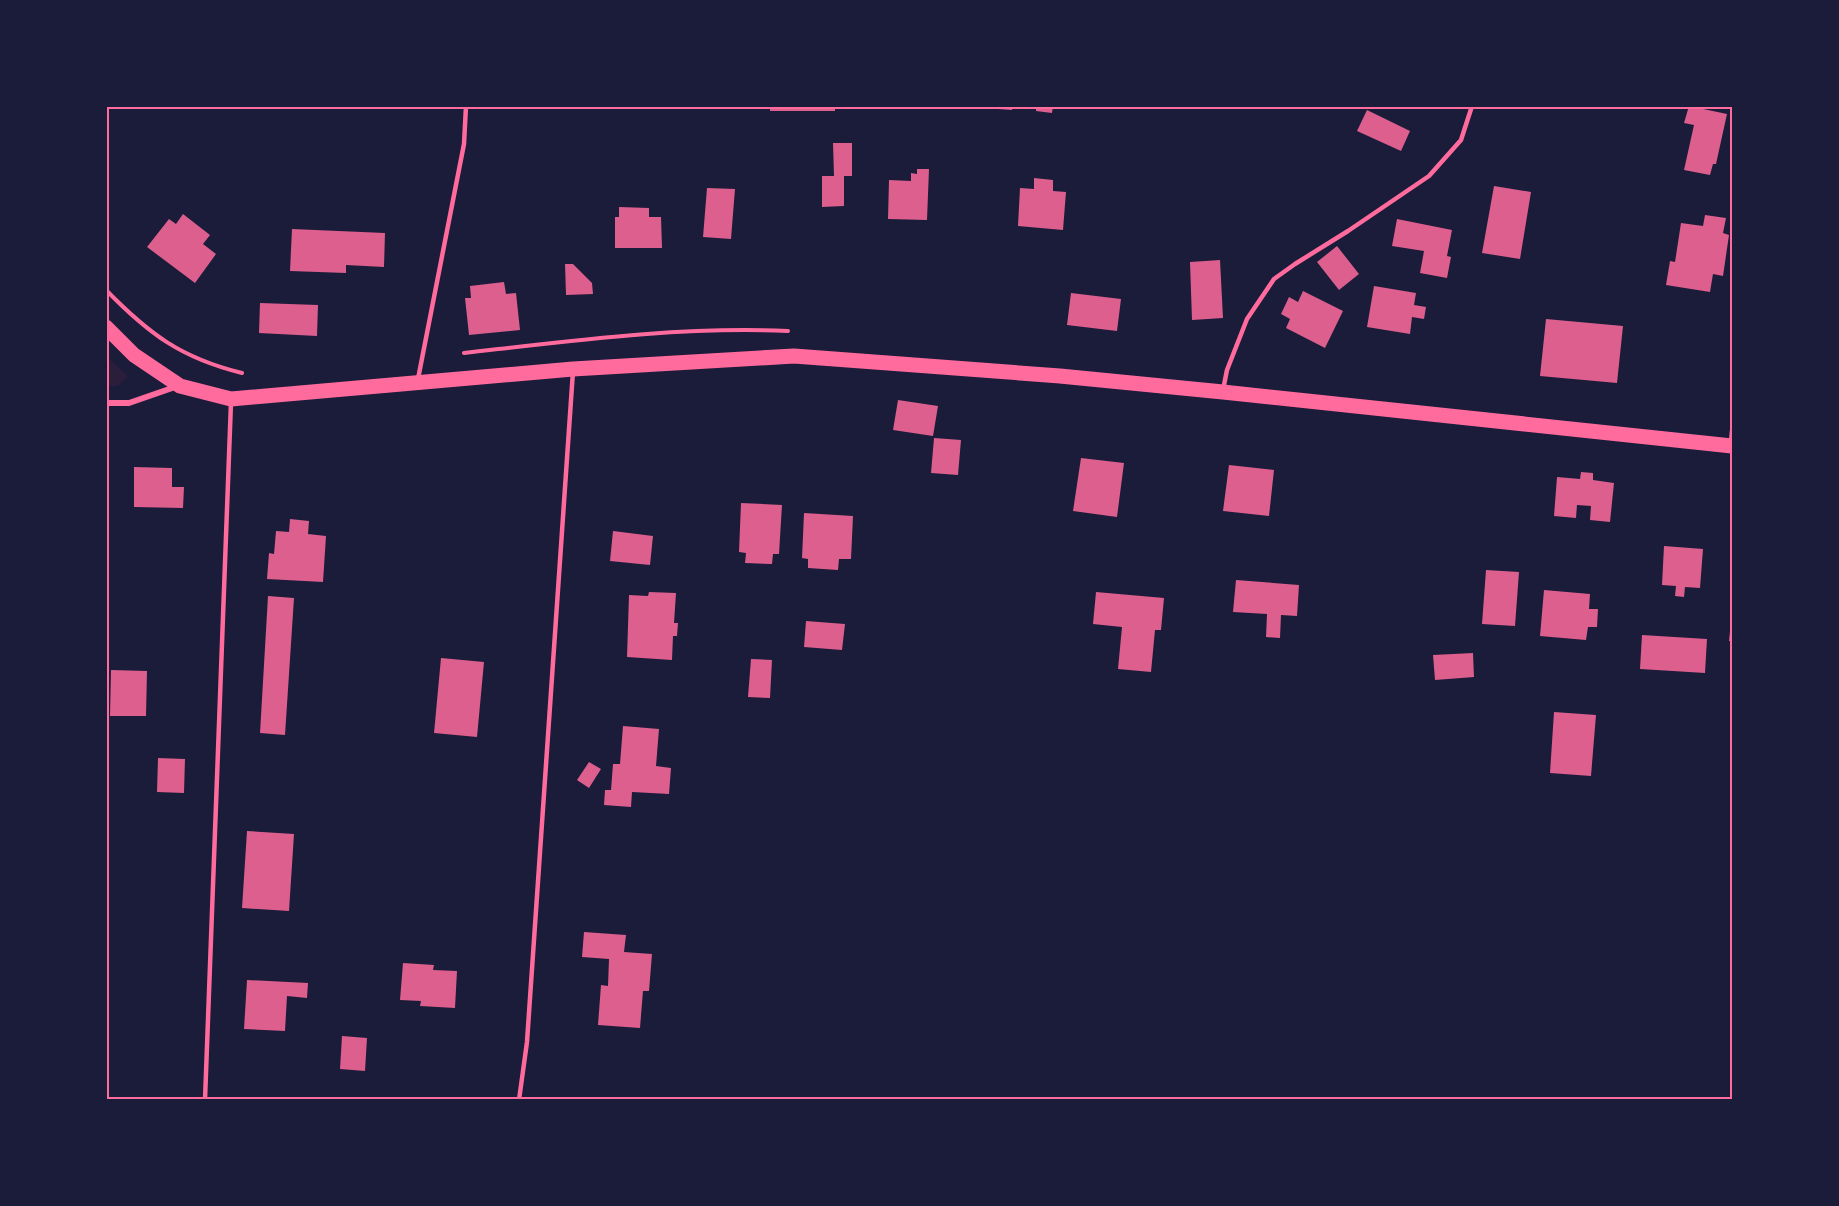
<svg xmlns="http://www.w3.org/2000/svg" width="1839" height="1206" font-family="Roboto,sans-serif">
<rect width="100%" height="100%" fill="#1b1b3a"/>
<path fill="#2a1e3b" d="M 107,357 L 128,376 L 118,386 L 107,386 Z"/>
<path fill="#dd5f8e" d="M 770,106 L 835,106 L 835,111 L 770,111 Z
M 998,106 L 1013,106 L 1012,110 L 998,109 Z
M 1036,106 L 1053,106 L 1052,113 L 1036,111 Z
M 1689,106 L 1727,114 L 1716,164 L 1713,164 L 1710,175 L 1684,170 L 1694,125 L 1684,123 Z
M 1367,110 L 1410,131 L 1401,151 L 1357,131 Z
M 833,143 L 852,143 L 852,176 L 844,176 L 844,206 L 822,207 L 822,176 L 834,176 Z
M 917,169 L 929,169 L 927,220 L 888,219 L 889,180 L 911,181 L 911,173 L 917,174 Z
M 1034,178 L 1053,180 L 1053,191 L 1066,192 L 1063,230 L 1018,226 L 1020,188 L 1034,189 Z
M 1494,186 L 1531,192 L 1520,259 L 1482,253 Z
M 707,188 L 735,189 L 731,239 L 703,237 Z
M 619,207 L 649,208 L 649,217 L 661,217 L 662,248 L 615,248 L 615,217 L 619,217 Z
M 183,214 L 210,235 L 203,244 L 216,254 L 195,283 L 147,247 L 169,219 L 176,224 Z
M 1705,215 L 1726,218 L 1723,233 L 1729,235 L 1723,276 L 1713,274 L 1710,292 L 1666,285 L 1670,261 L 1675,262 L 1681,223 L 1703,226 Z
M 1397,219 L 1452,230 L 1447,256 L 1451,257 L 1447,278 L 1420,273 L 1424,251 L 1392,246 Z
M 292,229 L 385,233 L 384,267 L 346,265 L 346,273 L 290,271 Z
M 1337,246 L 1359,274 L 1339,290 L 1317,262 Z
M 1220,260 L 1223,318 L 1192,320 L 1190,262 Z
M 565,264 L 573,264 L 592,283 L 593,294 L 566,295 Z
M 504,282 L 506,294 L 516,293 L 520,330 L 469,335 L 465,298 L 471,298 L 470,286 Z
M 1374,286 L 1416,293 L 1414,305 L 1426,307 L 1424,319 L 1412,317 L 1410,334 L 1367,327 Z
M 1303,291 L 1343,311 L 1325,348 L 1286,328 L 1290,319 L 1281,314 L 1289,297 L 1298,302 Z
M 1071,293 L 1121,299 L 1117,331 L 1067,325 Z
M 260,303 L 318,305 L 317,336 L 259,333 Z
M 1546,319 L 1623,326 L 1617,383 L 1540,376 Z
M 898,400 L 938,406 L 933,436 L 893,430 Z
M 934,438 L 961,440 L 958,475 L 931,473 Z
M 1081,458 L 1124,463 L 1117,517 L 1073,511 Z
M 1229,465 L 1274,470 L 1269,516 L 1223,511 Z
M 134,467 L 172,468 L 172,487 L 184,487 L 183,508 L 134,507 Z
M 1581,472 L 1593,473 L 1593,480 L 1614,483 L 1610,522 L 1590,520 L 1591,506 L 1577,505 L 1576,518 L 1554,516 L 1557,477 L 1580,479 Z
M 741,503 L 782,505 L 779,554 L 773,554 L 772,564 L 745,563 L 746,553 L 739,552 Z
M 804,513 L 853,516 L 851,559 L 839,559 L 838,570 L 808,568 L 808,559 L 802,558 Z
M 290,519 L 309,521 L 308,534 L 326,536 L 323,582 L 267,579 L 269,553 L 274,554 L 276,531 L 289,532 Z
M 613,531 L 653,536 L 650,565 L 610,561 Z
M 1664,546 L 1703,549 L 1700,588 L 1685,587 L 1684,597 L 1675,596 L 1676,586 L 1662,585 Z
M 1486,570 L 1519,572 L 1515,626 L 1482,624 Z
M 1236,580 L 1299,585 L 1297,616 L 1281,615 L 1280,638 L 1266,637 L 1267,614 L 1233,612 Z
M 1544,590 L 1590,594 L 1589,609 L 1598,609 L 1597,627 L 1588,627 L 1586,640 L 1540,636 Z
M 649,592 L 676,593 L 674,623 L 678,623 L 677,636 L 673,636 L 672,660 L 627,657 L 629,595 L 648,596 Z
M 1096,592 L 1164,598 L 1161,630 L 1155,630 L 1151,672 L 1118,669 L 1122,627 L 1093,624 Z
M 268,596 L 294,598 L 285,735 L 260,733 Z
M 806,621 L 845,624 L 842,650 L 804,647 Z
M 1731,622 L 1732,622 L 1732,641 L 1729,641 Z
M 1642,635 L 1707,639 L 1705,673 L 1640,669 Z
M 1473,653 L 1474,677 L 1435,680 L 1433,655 Z
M 441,658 L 484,662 L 477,737 L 434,733 Z
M 751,659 L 772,660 L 770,698 L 748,697 Z
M 111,670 L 147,671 L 146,716 L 110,716 Z
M 1554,712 L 1596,715 L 1591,776 L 1550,773 Z
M 623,726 L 659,729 L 656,766 L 671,768 L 669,794 L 632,792 L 631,807 L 604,805 L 605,790 L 611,790 L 613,764 L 620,764 Z
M 158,758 L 185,759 L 184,793 L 157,792 Z
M 589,762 L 601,769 L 589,788 L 577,780 Z
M 247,831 L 294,834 L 289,911 L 242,908 Z
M 584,932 L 626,935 L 624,952 L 652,954 L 649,991 L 643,991 L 640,1028 L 598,1025 L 601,985 L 608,986 L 609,959 L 582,957 Z
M 403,963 L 434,965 L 433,970 L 457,971 L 455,1008 L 420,1006 L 421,1001 L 400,1000 Z
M 247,980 L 308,983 L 307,998 L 287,996 L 285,1031 L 244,1029 Z
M 342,1036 L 367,1038 L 365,1071 L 340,1069 Z"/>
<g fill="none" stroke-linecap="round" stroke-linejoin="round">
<path stroke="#ff6b9d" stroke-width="4" d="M 106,290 C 149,334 181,358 242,373
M 464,353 C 570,341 682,326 788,331"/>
<path stroke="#ff6b9d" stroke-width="4.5" d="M 418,379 L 464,144 L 466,106
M 1223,390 L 1227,370 L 1247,319 L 1274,279 L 1295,264 L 1348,231 L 1429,176 L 1461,140 L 1472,106
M 1731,443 L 1732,431
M 205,1100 L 231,402
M 519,1100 L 527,1042 L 573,371"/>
<path stroke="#ff6b9d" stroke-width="6" d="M 106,403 L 129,403 L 178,386"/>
<path stroke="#ff6b9d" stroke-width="15" d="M 106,327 L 134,355 L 180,386 L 231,399 L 573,369 L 794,356 L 1060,376 L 1223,392 L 1732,446"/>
</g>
<rect width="1839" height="1206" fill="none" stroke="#1b1b3a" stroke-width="216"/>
<rect x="108" y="108" width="1623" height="990" fill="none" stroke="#ff6b9d" stroke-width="2"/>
</svg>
